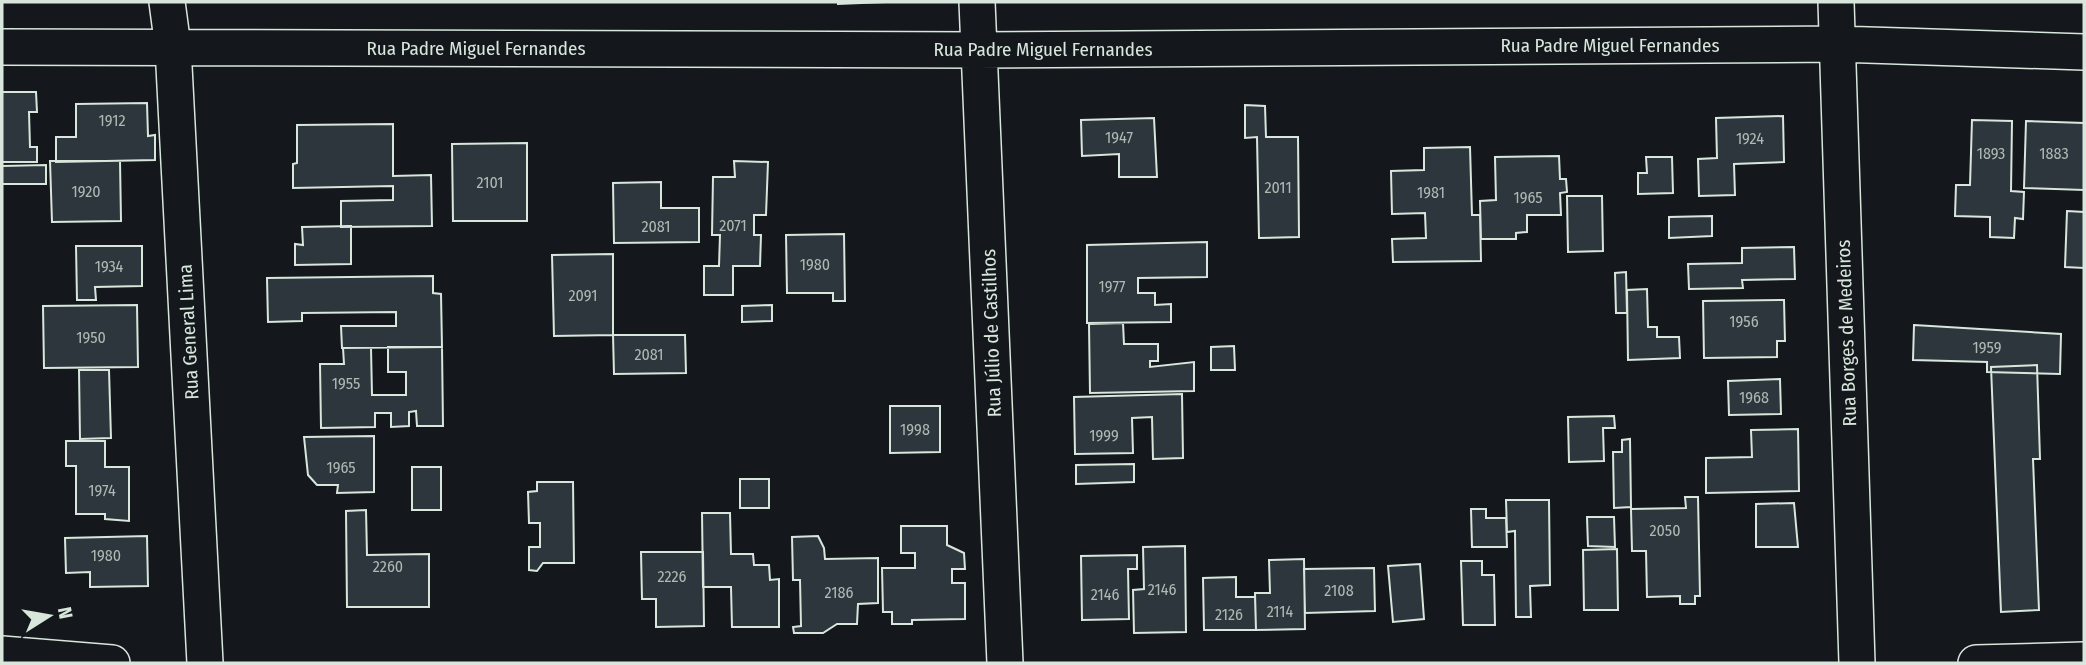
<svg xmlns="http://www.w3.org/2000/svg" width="2086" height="665" font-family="'Fira Sans Condensed',sans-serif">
<rect width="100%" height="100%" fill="#14181c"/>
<path fill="#2c363c" stroke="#d8e6dc" stroke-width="2" d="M 838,2 L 886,2 L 838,4 Z
M 2,92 L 36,92 L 37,112 L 29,112 L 30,147 L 37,147 L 37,162 L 2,162 Z
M 147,103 L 148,136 L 155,135 L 155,160 L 56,162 L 56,137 L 76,137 L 76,104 Z
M 1245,105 L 1265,106 L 1266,137 L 1298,137 L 1299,237 L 1259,238 L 1257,137 L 1245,138 Z
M 1783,116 L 1784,162 L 1734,164 L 1735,195 L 1699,196 L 1698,159 L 1717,158 L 1716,118 Z
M 1154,118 L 1157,177 L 1119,177 L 1119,154 L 1082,156 L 1081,120 Z
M 1972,120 L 2012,121 L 2011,191 L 2024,192 L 2023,219 L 2015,218 L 2014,238 L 1990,237 L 1990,217 L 1955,216 L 1956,185 L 1970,185 Z
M 2026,121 L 2084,123 L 2084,190 L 2024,188 Z
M 393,124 L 393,176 L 431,175 L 432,226 L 341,227 L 341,201 L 393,200 L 393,186 L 293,188 L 293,164 L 297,163 L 297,125 Z
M 527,143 L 527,221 L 453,221 L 452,144 Z
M 1470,147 L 1472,215 L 1480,215 L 1481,261 L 1393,262 L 1392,239 L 1426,238 L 1425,213 L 1392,214 L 1391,171 L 1424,170 L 1424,148 Z
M 1559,156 L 1560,179 L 1566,179 L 1567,192 L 1560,193 L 1561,215 L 1527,215 L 1527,232 L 1516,233 L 1516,239 L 1481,239 L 1480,201 L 1496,200 L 1495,157 Z
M 1646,157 L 1672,157 L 1673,193 L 1638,194 L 1638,173 L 1647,173 Z
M 50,161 L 120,161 L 121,221 L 52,222 Z
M 734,161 L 768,162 L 766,215 L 754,215 L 754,235 L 761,235 L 760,266 L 733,266 L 733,295 L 704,295 L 704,266 L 719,266 L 720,235 L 712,235 L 713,177 L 735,177 Z
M 46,165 L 46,184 L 2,184 L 2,166 Z
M 661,182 L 661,208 L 699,208 L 699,242 L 614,243 L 613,183 Z
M 1567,196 L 1602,196 L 1603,251 L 1568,252 Z
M 2067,211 L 2084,212 L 2084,268 L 2065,267 Z
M 1712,216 L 1712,236 L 1669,238 L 1669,217 Z
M 351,226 L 351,264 L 295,265 L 295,244 L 303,245 L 302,227 Z
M 844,234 L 845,301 L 833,301 L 833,293 L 787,293 L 786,235 Z
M 1207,242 L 1207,277 L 1138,278 L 1138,293 L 1155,293 L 1155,305 L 1171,304 L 1171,322 L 1087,323 L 1087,245 Z
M 76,246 L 142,246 L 142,286 L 95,287 L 96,300 L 77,300 Z
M 1794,247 L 1795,279 L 1742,280 L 1743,288 L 1689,289 L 1688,264 L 1742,263 L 1742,248 Z
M 613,254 L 613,335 L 554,336 L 552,255 Z
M 1626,272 L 1627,313 L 1616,313 L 1615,273 Z
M 433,276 L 433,293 L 441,294 L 442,347 L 342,348 L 341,326 L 396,326 L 396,312 L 302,313 L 302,321 L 268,322 L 267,278 Z
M 1647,289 L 1648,327 L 1657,327 L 1657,337 L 1679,337 L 1680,358 L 1628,360 L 1627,290 Z
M 1784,300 L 1785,341 L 1777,341 L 1777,357 L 1704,358 L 1703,301 Z
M 137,305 L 138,367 L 44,368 L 43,306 Z
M 772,305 L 772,321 L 742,322 L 742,306 Z
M 1123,323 L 1124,344 L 1158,344 L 1158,361 L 1150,361 L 1150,367 L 1194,362 L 1194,391 L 1090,393 L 1089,324 Z
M 1914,325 L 2061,334 L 2060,374 L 1987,372 L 1987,362 L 1913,360 Z
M 613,335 L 685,335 L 686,373 L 614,374 Z
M 1234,346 L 1235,370 L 1211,370 L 1211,347 Z
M 388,347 L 442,347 L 443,426 L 417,426 L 416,411 L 409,412 L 409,426 L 391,427 L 391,413 L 375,413 L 375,427 L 321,428 L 320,364 L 344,364 L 343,348 L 371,348 L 372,395 L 406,395 L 406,372 L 388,372 Z
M 2037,365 L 2040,459 L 2033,459 L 2039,610 L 2001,612 L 1991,367 Z
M 79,370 L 109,370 L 111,438 L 80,439 Z
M 1780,379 L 1781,414 L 1729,415 L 1728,381 Z
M 1182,394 L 1183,458 L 1153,459 L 1152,417 L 1132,418 L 1133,453 L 1075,454 L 1074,397 Z
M 890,406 L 940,406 L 940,452 L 890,453 Z
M 1614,416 L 1615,428 L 1603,428 L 1604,461 L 1569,462 L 1568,417 Z
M 1798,429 L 1799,491 L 1706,493 L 1706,458 L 1752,457 L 1751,430 Z
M 374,436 L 374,492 L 337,493 L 338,485 L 317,485 L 308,475 L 304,437 Z
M 1630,439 L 1631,507 L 1614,508 L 1613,452 L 1622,452 L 1622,440 Z
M 66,441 L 105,441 L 105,467 L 129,467 L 129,521 L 105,519 L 105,514 L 76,514 L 76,466 L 66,466 Z
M 1134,464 L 1134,482 L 1076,484 L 1076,465 Z
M 412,467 L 441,467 L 441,510 L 412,510 Z
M 740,479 L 769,479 L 769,508 L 740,508 Z
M 537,482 L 573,482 L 574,563 L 543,563 L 537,571 L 529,570 L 529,547 L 540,547 L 540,523 L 529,523 L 528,492 L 537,491 Z
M 1685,497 L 1698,497 L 1700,596 L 1695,596 L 1695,604 L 1680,604 L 1680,596 L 1647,597 L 1646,551 L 1632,551 L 1631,509 L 1686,508 Z
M 1506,500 L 1549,500 L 1550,585 L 1530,586 L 1531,617 L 1516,617 L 1515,531 L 1507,532 Z
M 1794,503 L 1798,547 L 1756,547 L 1756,504 Z
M 1471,509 L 1486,509 L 1486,518 L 1506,518 L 1507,547 L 1472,547 Z
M 366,510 L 367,555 L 429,554 L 429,607 L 347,607 L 346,511 Z
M 702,513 L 730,513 L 731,554 L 753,554 L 754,565 L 769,565 L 770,580 L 779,579 L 779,627 L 732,627 L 731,587 L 703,587 Z
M 1587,517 L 1614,517 L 1615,547 L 1588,546 Z
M 901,526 L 947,526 L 947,545 L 964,553 L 965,569 L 952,569 L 952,583 L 965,583 L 965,619 L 912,620 L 912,624 L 892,624 L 892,612 L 883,612 L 882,568 L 915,568 L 915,553 L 901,553 Z
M 147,536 L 148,586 L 90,587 L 90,572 L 66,573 L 65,538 Z
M 818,536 L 824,548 L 825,559 L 878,558 L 878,603 L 858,604 L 857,624 L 837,624 L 823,633 L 794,633 L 793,627 L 801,626 L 800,580 L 793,580 L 792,537 Z
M 1185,546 L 1186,632 L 1134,633 L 1133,590 L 1144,589 L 1143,547 Z
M 1617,549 L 1618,610 L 1584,610 L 1583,550 Z
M 641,552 L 703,552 L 704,626 L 656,627 L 656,599 L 642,599 Z
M 1137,555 L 1137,569 L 1128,569 L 1129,619 L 1082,620 L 1081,556 Z
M 1304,559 L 1305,629 L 1256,630 L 1255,593 L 1270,593 L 1269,560 Z
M 1461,561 L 1482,561 L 1482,575 L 1494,575 L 1495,625 L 1463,625 Z
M 1420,564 L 1424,619 L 1393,622 L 1388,566 Z
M 1374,568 L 1375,611 L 1305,613 L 1304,569 Z
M 1236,577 L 1236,597 L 1255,597 L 1256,630 L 1204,630 L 1203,578 Z"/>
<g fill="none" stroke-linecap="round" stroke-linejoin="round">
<defs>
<path id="street" d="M 167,2 L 173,47 L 205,663
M 977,2 L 1005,663
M 1836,2 L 1857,663
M 2,47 L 979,50 L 1837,44 L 2084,52
M 2,654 L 112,663
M 1976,663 L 2084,660"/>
</defs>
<use href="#street" stroke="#d8e6dc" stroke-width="38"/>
<use href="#street" stroke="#14181c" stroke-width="35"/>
</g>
<g text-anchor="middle" stroke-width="5" stroke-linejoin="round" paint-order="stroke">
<g font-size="16" fill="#adbab4">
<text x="112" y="126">1912</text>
<text x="1119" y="143">1947</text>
<text x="1750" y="144">1924</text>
<text x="1991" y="159">1893</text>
<text x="2054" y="159">1883</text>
<text x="490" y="188">2101</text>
<text x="1278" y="193">2011</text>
<text x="86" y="197">1920</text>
<text x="1431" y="198">1981</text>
<text x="1528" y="203">1965</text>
<text x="733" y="231">2071</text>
<text x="656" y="232">2081</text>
<text x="815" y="270">1980</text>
<text x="109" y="272">1934</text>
<text x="1112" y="292">1977</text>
<text x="583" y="301">2091</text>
<text x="1744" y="327">1956</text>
<text x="91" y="343">1950</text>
<text x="1987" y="353">1959</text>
<text x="649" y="360">2081</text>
<text x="346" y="389">1955</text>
<text x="1754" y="403">1968</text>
<text x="915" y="435">1998</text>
<text x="1104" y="441">1999</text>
<text x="341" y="473">1965</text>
<text x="102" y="496">1974</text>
<text x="1665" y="536">2050</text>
<text x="106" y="561">1980</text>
<text x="388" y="572">2260</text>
<text x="672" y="582">2226</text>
<text x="1162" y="595">2146</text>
<text x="1339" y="596">2108</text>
<text x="839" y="598">2186</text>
<text x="1105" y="600">2146</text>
<text x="1280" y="617">2114</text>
<text x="1229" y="620">2126</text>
</g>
<g font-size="19" fill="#d8e6dc" stroke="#14181c">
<text x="1610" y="52">Rua Padre Miguel Fernandes</text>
<text x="476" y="55">Rua Padre Miguel Fernandes</text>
<text x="1043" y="56">Rua Padre Miguel Fernandes</text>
<text transform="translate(188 332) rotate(-93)" y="7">Rua General Lima</text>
<text transform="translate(991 333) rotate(-92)" y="7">Rua Júlio de Castilhos</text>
<text transform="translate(1846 333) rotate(-92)" y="7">Rua Borges de Medeiros</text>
</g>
</g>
<rect width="2086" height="665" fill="none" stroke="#d8e6dc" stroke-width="7"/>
<g transform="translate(49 616) rotate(79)" stroke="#14181c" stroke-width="5" paint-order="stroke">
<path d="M0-5L12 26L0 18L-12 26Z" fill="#d8e6dc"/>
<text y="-10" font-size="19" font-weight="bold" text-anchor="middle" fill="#d8e6dc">N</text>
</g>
</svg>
